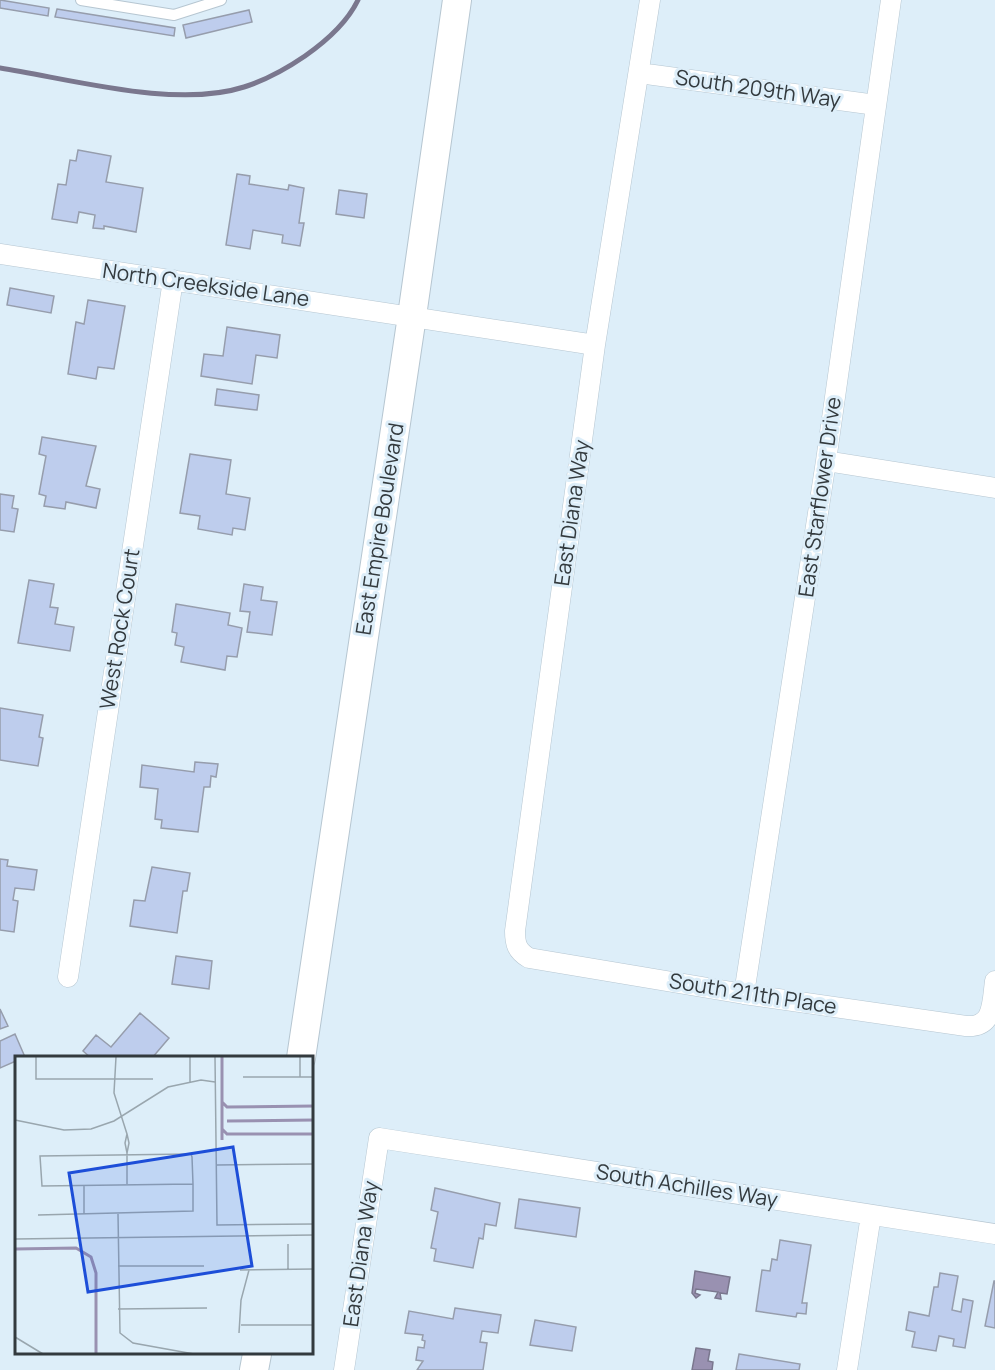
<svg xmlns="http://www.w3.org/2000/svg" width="995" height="1370" font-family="Manrope,sans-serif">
<rect width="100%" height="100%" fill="#ddeef9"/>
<path fill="#9991b1" stroke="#7a778e" stroke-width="1.5" d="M 695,1271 L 730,1277 L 727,1294 L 720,1293 L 721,1299 L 715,1298 L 718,1292 L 696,1289 L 695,1293 L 700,1295 L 696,1298 L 692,1293 Z
M 696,1348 L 710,1350 L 708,1361 L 713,1362 L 712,1370 L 692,1370 Z"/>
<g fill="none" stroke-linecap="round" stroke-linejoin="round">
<path stroke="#7a778e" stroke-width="5" d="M 0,68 C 71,79 176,109 244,87 C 266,80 286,69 305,56 C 325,42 347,23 358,0"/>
</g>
<path fill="#becded" stroke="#969dac" stroke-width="1.5" d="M 0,0 L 49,8 L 48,16 L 0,8 Z
M 57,9 L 175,28 L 174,36 L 55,17 Z
M 249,10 L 252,22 L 186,38 L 183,25 Z
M 78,150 L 111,156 L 106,182 L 143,188 L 136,232 L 104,226 L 104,229 L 93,228 L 95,215 L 79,212 L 77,223 L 52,219 L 58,184 L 66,185 L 70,160 L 76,161 Z
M 237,174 L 250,176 L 249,184 L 288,190 L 289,185 L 304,188 L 299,223 L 304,223 L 300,246 L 282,243 L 283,235 L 253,230 L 250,249 L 226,245 Z
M 339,190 L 367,194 L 364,218 L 336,214 Z
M 10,288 L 54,296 L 51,313 L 7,305 Z
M 88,300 L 125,306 L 114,369 L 98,367 L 96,379 L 68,374 L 76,322 L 84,324 Z
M 227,327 L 280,335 L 277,358 L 256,355 L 252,384 L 201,376 L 204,354 L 223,356 Z
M 217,389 L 259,395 L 257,410 L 215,405 Z
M 42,437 L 96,446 L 86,486 L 100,489 L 96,508 L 66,502 L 65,509 L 44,506 L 46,496 L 39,494 L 46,456 L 39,454 Z
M 190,454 L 231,460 L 226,494 L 250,498 L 245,530 L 233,528 L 232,535 L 198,529 L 200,516 L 180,513 Z
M 0,494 L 14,496 L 12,508 L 18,509 L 14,532 L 0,530 Z
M 29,580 L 54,584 L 50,607 L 58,608 L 55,624 L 74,627 L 70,651 L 18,643 Z
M 244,584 L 263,587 L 261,600 L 277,602 L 272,635 L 247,632 L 250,612 L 240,611 Z
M 176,604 L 230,613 L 228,625 L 242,628 L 237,657 L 227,656 L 225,670 L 181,662 L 184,647 L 175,645 L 177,633 L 172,632 Z
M 0,708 L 43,715 L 39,737 L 43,738 L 38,766 L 0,760 Z
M 195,762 L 218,764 L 216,777 L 211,776 L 210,787 L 204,787 L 198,832 L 161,828 L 162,820 L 155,819 L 158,789 L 140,787 L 142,765 L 194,772 Z
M 0,859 L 8,860 L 7,866 L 37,870 L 34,890 L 15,888 L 13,900 L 18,901 L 14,932 L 0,930 Z
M 152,867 L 190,873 L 187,891 L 183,891 L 177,933 L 130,926 L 134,900 L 145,901 Z
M 176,956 L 212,961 L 209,989 L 172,984 Z
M 0,1009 L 8,1026 L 0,1029 Z
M 140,1013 L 169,1038 L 152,1058 L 91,1058 L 83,1051 L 96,1035 L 111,1047 Z
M 15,1034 L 25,1057 L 16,1058 L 16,1061 L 0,1068 L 0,1041 Z
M 435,1188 L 500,1203 L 496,1226 L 485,1224 L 483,1239 L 479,1238 L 473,1268 L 434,1261 L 436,1249 L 431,1248 L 438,1212 L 431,1210 Z
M 519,1199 L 580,1208 L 576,1237 L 515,1228 Z
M 780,1240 L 811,1245 L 802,1303 L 807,1303 L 806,1314 L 797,1313 L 796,1317 L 756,1311 L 762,1270 L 770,1271 L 772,1259 L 777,1260 Z
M 940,1273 L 958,1276 L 952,1310 L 961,1312 L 963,1299 L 973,1301 L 965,1348 L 953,1346 L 954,1339 L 939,1336 L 936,1351 L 912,1347 L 915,1332 L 906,1330 L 909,1312 L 929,1316 L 934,1287 L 938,1287 Z
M 994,1281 L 995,1281 L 995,1328 L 985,1326 Z
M 455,1308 L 501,1315 L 498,1333 L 482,1331 L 480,1342 L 487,1343 L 483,1370 L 417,1370 L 423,1361 L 416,1360 L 418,1347 L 424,1348 L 425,1341 L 422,1340 L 423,1335 L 405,1333 L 409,1311 L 453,1319 Z
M 535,1320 L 576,1327 L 572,1351 L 530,1345 Z
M 739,1354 L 800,1364 L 799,1370 L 736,1370 Z"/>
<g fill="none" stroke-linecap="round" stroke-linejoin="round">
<defs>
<path id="lane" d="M 81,0 L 174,15 L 221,0"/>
<path id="street" d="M 650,0 L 595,345 L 515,931 C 515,944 517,951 529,958 L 744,994 L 966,1026 C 994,1028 992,1003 995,981
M 639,73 L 876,105
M 0,254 L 595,345
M 826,461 L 995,488
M 68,977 L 173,280
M 744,994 L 826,461 L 891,0
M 344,1370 L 379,1138 L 995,1234
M 847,1370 L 871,1215"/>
<path id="secondary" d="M 301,1058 L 412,316 L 457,0
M 254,1370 L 257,1354"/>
</defs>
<use href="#lane" stroke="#b6c6d1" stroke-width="12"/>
<use href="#street" stroke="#b6c6d1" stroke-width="21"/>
<use href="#secondary" stroke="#b6c6d1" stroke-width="30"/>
<use href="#lane" stroke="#fff" stroke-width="10"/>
<use href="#street" stroke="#fff" stroke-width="20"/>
<use href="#secondary" stroke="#fff" stroke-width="28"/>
</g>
<g text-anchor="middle" stroke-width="6" stroke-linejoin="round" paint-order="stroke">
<g font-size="21" fill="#333a3e" stroke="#ddeef9">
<text transform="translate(758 89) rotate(8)" y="7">South 209th Way</text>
<text transform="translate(206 285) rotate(8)" y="7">North Creekside Lane</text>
<text transform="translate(820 497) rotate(-82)" y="7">East Starflower Drive</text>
<text transform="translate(572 513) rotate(-82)" y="7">East Diana Way</text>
<text transform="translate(380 529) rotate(-81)" y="7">East Empire Boulevard</text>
<text transform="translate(120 629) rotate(-81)" y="7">West Rock Court</text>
<text transform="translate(753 994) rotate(9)" y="7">South 211th Place</text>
<text transform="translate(687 1186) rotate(9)" y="7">South Achilles Way</text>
<text transform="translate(361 1254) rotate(-82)" y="7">East Diana Way</text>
</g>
</g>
<g transform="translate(15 1056)">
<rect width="298" height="298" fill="#ddeef9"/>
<path fill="none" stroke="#9991b1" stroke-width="3" d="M 207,1 L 207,84M 207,46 L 212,51 L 299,50M 212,65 L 299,64M 207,73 L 212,78 L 299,78M 0,193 L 61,192 L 76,201 L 81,217 L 81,298"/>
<path fill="none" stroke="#99a6ae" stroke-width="1.5" d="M 21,1 L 21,23 L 138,23M 101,1 L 99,37 L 112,78M 175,1 L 175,26M 200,1 L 202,169 L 299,168M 285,1 L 285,21M 228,21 L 299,21M 0,64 L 49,74 L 76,73 L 99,65 L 153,31 L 186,24 L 200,26M 112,78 L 114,87 L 112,97 L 110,87 ZM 202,109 L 299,108M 112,128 L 112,97M 69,129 L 69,158M 103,158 L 105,277 L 118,287 L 179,298M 23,159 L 178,155 L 178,128 L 177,101 L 176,98 L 25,100 L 27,130 L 178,128M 0,183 L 299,179M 273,188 L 273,214M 103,210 L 189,210M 225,214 L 299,213M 103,253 L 192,252M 226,269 L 299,269M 224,277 L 226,244 L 234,214M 0,281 L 28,298"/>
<path fill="#1d4ed8" fill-opacity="0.15" stroke="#1d4ed8" stroke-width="3" d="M 218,91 L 237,210 L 73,236 L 54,117 Z"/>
<rect width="298" height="298" fill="none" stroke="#333a3e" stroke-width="3"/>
</g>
</svg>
